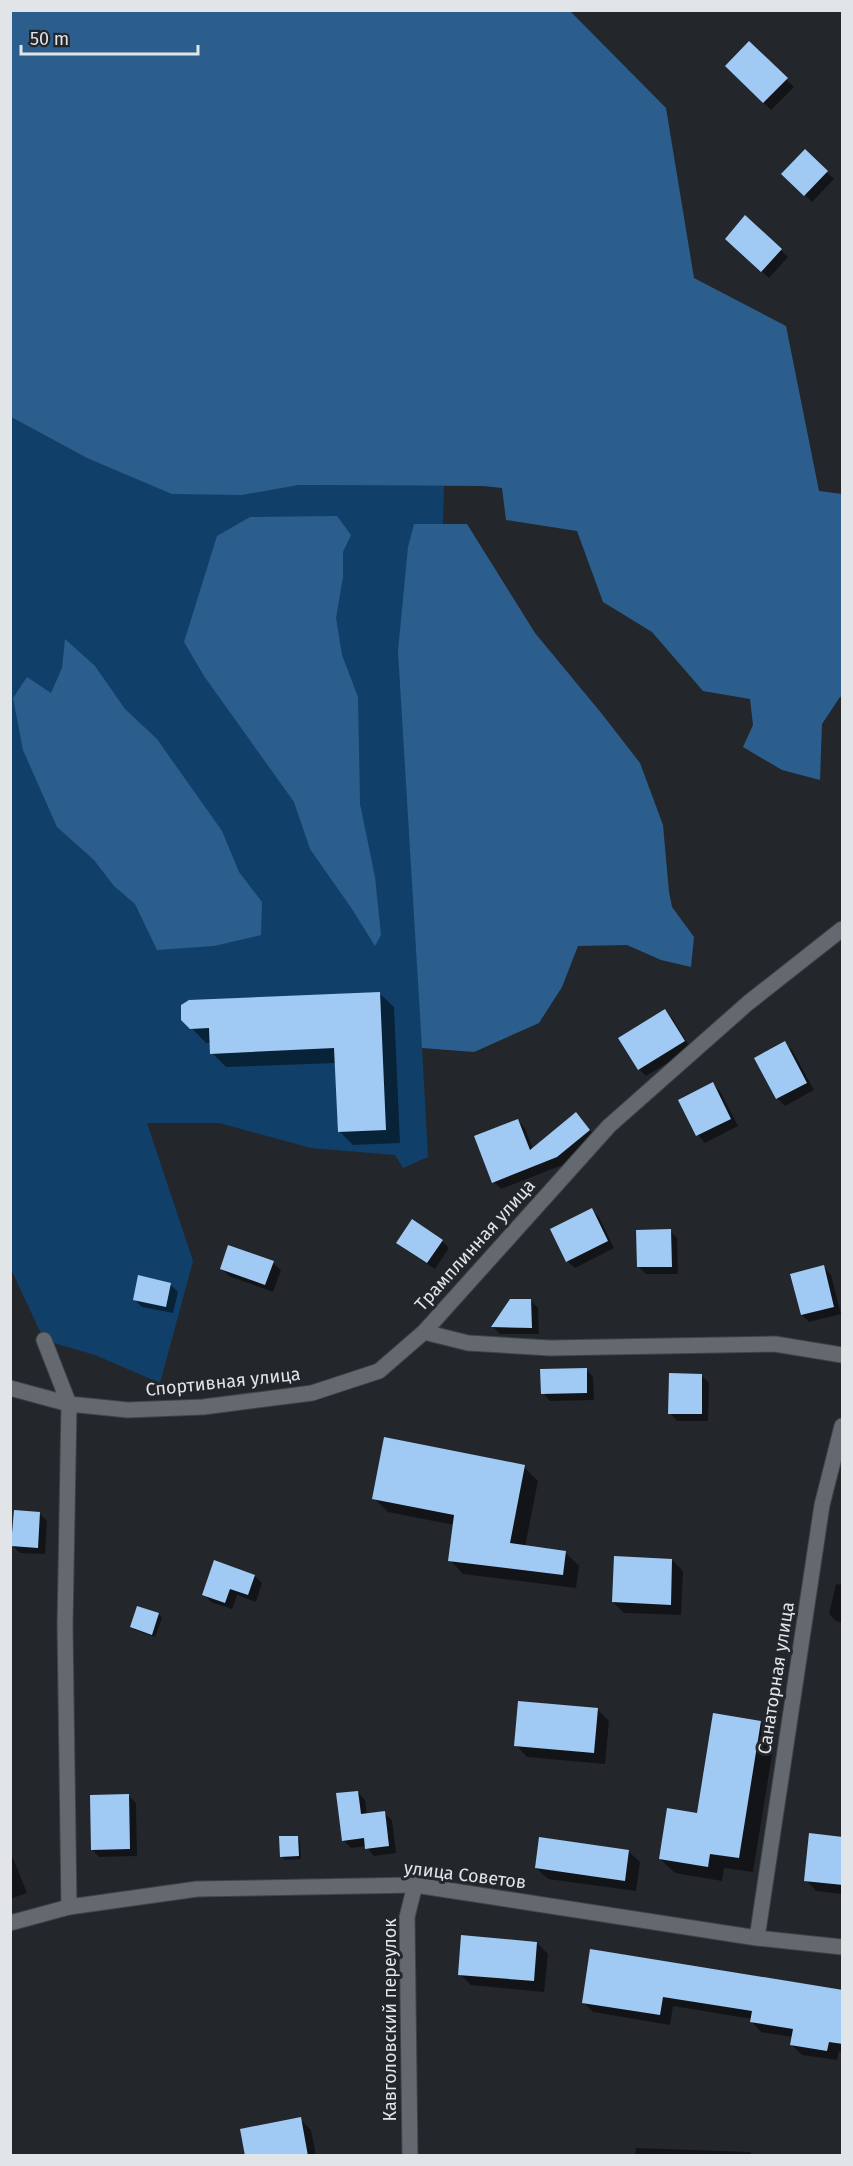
<svg xmlns="http://www.w3.org/2000/svg" width="853" height="2166" font-family="'Fira Sans',sans-serif">
<rect width="100%" height="100%" fill="#23272c"/>
<path fill="#104069" d="M 11,417 L 87,458 L 242,495 L 299,485 L 444,486 L 443,524 L 499,994 L 422,1048 L 428,1157 L 403,1168 L 395,1155 L 311,1148 L 219,1123 L 147,1123 L 193,1261 L 160,1383 L 95,1355 L 44,1340 L 11,1269 Z"/>
<path fill="#2b5e8c" d="M 10,11 L 570,11 L 666,108 L 694,278 L 786,326 L 819,491 L 842,494 L 842,696 L 840,697 L 822,724 L 820,780 L 782,770 L 743,747 L 753,725 L 750,699 L 703,691 L 652,632 L 603,602 L 577,531 L 506,520 L 502,488 L 483,486 L 299,485 L 242,495 L 172,494 L 87,458 L 11,417 Z
M 337,516 L 351,535 L 343,552 L 343,577 L 336,618 L 342,655 L 358,697 L 360,804 L 375,877 L 381,935 L 375,946 L 352,909 L 310,849 L 294,802 L 204,676 L 184,642 L 217,536 L 250,517 Z
M 414,524 L 467,524 L 535,633 L 602,714 L 640,763 L 663,825 L 669,892 L 672,907 L 694,937 L 691,967 L 661,960 L 627,945 L 578,946 L 562,987 L 539,1023 L 474,1052 L 422,1048 L 398,651 L 408,547 Z
M 65,639 L 95,666 L 125,709 L 157,739 L 222,831 L 239,872 L 262,902 L 261,935 L 214,946 L 157,950 L 135,904 L 114,886 L 94,860 L 57,827 L 23,750 L 13,698 L 27,677 L 51,693 L 62,668 Z"/>
<path fill="#0007" d="M 749,43 L 794,87 L 771,110 L 727,66 Z
M 805,151 L 834,179 L 812,202 L 783,174 Z
M 734,246 L 781,250 L 788,257 L 769,278 Z
M 379,993 L 394,1007 L 400,1143 L 353,1145 L 339,1131 L 336,1063 L 226,1067 L 212,1053 L 211,1043 L 206,1043 L 183,1019 Z
M 665,1011 L 672,1018 L 691,1049 L 646,1076 L 639,1069 Z
M 784,1043 L 792,1050 L 814,1090 L 785,1106 L 778,1099 L 756,1058 Z
M 712,1084 L 720,1091 L 738,1126 L 705,1143 L 698,1135 L 680,1100 Z
M 518,1121 L 525,1128 L 533,1150 L 583,1122 L 597,1138 L 565,1164 L 501,1189 L 494,1182 Z
M 591,1210 L 599,1217 L 614,1248 L 575,1268 L 567,1261 Z
M 670,1231 L 677,1238 L 678,1274 L 646,1274 L 639,1267 Z
M 442,1241 L 449,1248 L 435,1269 L 406,1250 L 398,1242 Z
M 273,1263 L 281,1270 L 273,1292 L 229,1276 L 222,1269 Z
M 824,1267 L 831,1275 L 841,1314 L 809,1322 L 802,1315 Z
M 170,1284 L 178,1292 L 173,1313 L 142,1307 L 134,1299 Z
M 530,1300 L 538,1308 L 539,1334 L 500,1334 L 493,1327 Z
M 586,1369 L 593,1377 L 594,1400 L 550,1401 L 543,1393 Z
M 701,1375 L 709,1383 L 708,1421 L 677,1421 L 670,1413 Z
M 524,1467 L 538,1481 L 525,1547 L 565,1552 L 579,1566 L 576,1588 L 463,1574 L 450,1560 L 454,1525 L 388,1512 L 374,1498 Z
M 39,1513 L 47,1521 L 45,1554 L 20,1553 L 13,1546 Z
M 672,1560 L 683,1571 L 681,1615 L 624,1613 L 613,1602 Z
M 255,1576 L 262,1583 L 256,1602 L 237,1595 L 232,1609 L 211,1602 L 204,1594 Z
M 836,1584 L 842,1585 L 842,1623 L 836,1621 L 829,1614 Z
M 138,1607 L 159,1614 L 162,1618 L 155,1637 L 135,1630 L 131,1627 Z
M 598,1710 L 609,1721 L 605,1764 L 527,1757 L 516,1745 Z
M 760,1722 L 775,1737 L 753,1872 L 724,1868 L 722,1881 L 675,1873 L 660,1859 L 698,1814 Z
M 358,1792 L 365,1800 L 367,1815 L 384,1813 L 392,1820 L 396,1853 L 374,1856 L 366,1846 L 351,1848 L 343,1840 Z
M 129,1796 L 136,1803 L 137,1856 L 99,1857 L 92,1849 Z
M 297,1837 L 300,1841 L 301,1859 L 285,1860 L 281,1856 Z
M 842,1839 L 842,1894 L 816,1891 L 806,1880 Z
M 628,1851 L 640,1862 L 636,1891 L 548,1879 L 536,1868 Z
M 10,1855 L 13,1858 L 27,1893 L 10,1899 Z
M 537,1943 L 548,1954 L 544,1992 L 471,1985 L 460,1974 Z
M 592,1951 L 842,1992 L 842,2052 L 839,2051 L 837,2060 L 802,2055 L 792,2045 L 793,2037 L 761,2032 L 751,2021 L 752,2019 L 673,2006 L 670,2025 L 593,2012 L 583,2002 Z
M 300,2119 L 311,2130 L 316,2156 L 247,2156 Z
M 636,2148 L 750,2152 L 753,2156 L 635,2156 Z"/>
<path fill="#a0caf4" d="M 749,41 L 788,78 L 763,103 L 725,66 Z
M 805,149 L 828,171 L 804,196 L 781,174 Z
M 745,215 L 782,249 L 761,272 L 725,239 Z
M 380,992 L 386,1130 L 338,1132 L 334,1048 L 210,1054 L 209,1028 L 190,1029 L 181,1020 L 181,1005 L 189,1000 Z
M 665,1009 L 685,1041 L 638,1070 L 618,1038 Z
M 785,1041 L 807,1083 L 776,1099 L 754,1058 Z
M 713,1082 L 731,1119 L 696,1136 L 678,1100 Z
M 576,1112 L 590,1130 L 557,1157 L 492,1183 L 474,1136 L 518,1119 L 530,1150 Z
M 592,1208 L 608,1241 L 566,1262 L 550,1229 Z
M 412,1219 L 443,1240 L 427,1263 L 396,1243 Z
M 671,1229 L 672,1267 L 637,1267 L 636,1230 Z
M 228,1245 L 274,1261 L 265,1285 L 220,1269 Z
M 824,1265 L 834,1307 L 801,1315 L 790,1274 Z
M 138,1275 L 171,1283 L 166,1307 L 133,1300 Z
M 510,1299 L 531,1299 L 532,1328 L 491,1327 Z
M 587,1368 L 587,1393 L 541,1394 L 540,1369 Z
M 669,1373 L 702,1374 L 702,1414 L 668,1414 Z
M 384,1437 L 525,1465 L 510,1543 L 566,1551 L 563,1575 L 448,1561 L 454,1515 L 372,1499 Z
M 14,1510 L 40,1512 L 38,1548 L 11,1546 Z
M 614,1556 L 672,1559 L 671,1605 L 612,1602 Z
M 214,1560 L 255,1575 L 248,1595 L 230,1589 L 225,1603 L 202,1595 Z
M 137,1606 L 159,1613 L 152,1635 L 130,1627 Z
M 518,1701 L 598,1708 L 594,1753 L 514,1746 Z
M 713,1713 L 761,1721 L 739,1858 L 710,1854 L 708,1867 L 659,1859 L 667,1808 L 697,1813 Z
M 358,1791 L 361,1814 L 385,1811 L 389,1846 L 365,1849 L 364,1838 L 342,1841 L 336,1793 Z
M 129,1794 L 130,1849 L 91,1850 L 90,1795 Z
M 809,1833 L 843,1837 L 843,1885 L 804,1881 Z
M 279,1836 L 298,1836 L 299,1856 L 280,1857 Z
M 539,1837 L 629,1850 L 625,1881 L 535,1868 Z
M 461,1935 L 537,1942 L 534,1981 L 458,1975 Z
M 590,1949 L 843,1990 L 843,2044 L 829,2042 L 827,2051 L 790,2045 L 793,2029 L 750,2022 L 752,2011 L 663,1997 L 660,2015 L 582,2003 Z
M 301,2117 L 308,2156 L 245,2156 L 240,2129 Z"/>
<g fill="none" stroke-linecap="round" stroke-linejoin="round">
<defs>
<path id="street" d="M 842,929 L 748,1003 L 609,1126 L 424,1332 L 468,1343 L 550,1348 L 775,1344 L 842,1355
M 44,1340 L 69,1404 L 65,1626 L 69,1907
M 10,1388 L 69,1404 L 128,1410 L 203,1407 L 312,1393 L 379,1371 L 424,1332
M 410,2156 L 407,1917 L 415,1885"/>
<path id="secondary" d="M 10,1923 L 69,1907 L 197,1889 L 415,1885 L 757,1938 L 842,1947
M 757,1938 L 822,1505 L 842,1426"/>
</defs>
<use href="#street" stroke="#3f4347" stroke-width="17"/>
<use href="#secondary" stroke="#3f4347" stroke-width="17"/>
<use href="#street" stroke="#63696e" stroke-width="15"/>
<use href="#secondary" stroke="#63696e" stroke-width="15"/>
</g>
<g text-anchor="middle" stroke-width="6" stroke-linejoin="round" paint-order="stroke">
<g font-size="18" fill="#e2e5e8" stroke="#23272c">
<text transform="translate(475 1245) rotate(-48)" y="6">Трамплинная улица</text>
<text transform="translate(223 1382) rotate(-6)" y="6">Спортивная улица</text>
<text transform="translate(776 1678) rotate(-81)" y="6">Санаторная улица</text>
<text transform="translate(465 1875) rotate(7)" y="6">улица Советов</text>
<text transform="translate(390 2020) rotate(-90)" y="6">Кавголовский переулок</text>
</g>
</g>
<rect width="853" height="2166" fill="none" stroke="#e2e5e8" stroke-width="24"/>
<path d="M21 45v9h177v-9" fill="none" stroke="#e2e5e8" stroke-width="3"/>
<text x="30" y="45" font-size="18" fill="#e2e5e8" stroke="#23272c" stroke-width="4.5" paint-order="stroke">50 m</text>
</svg>
